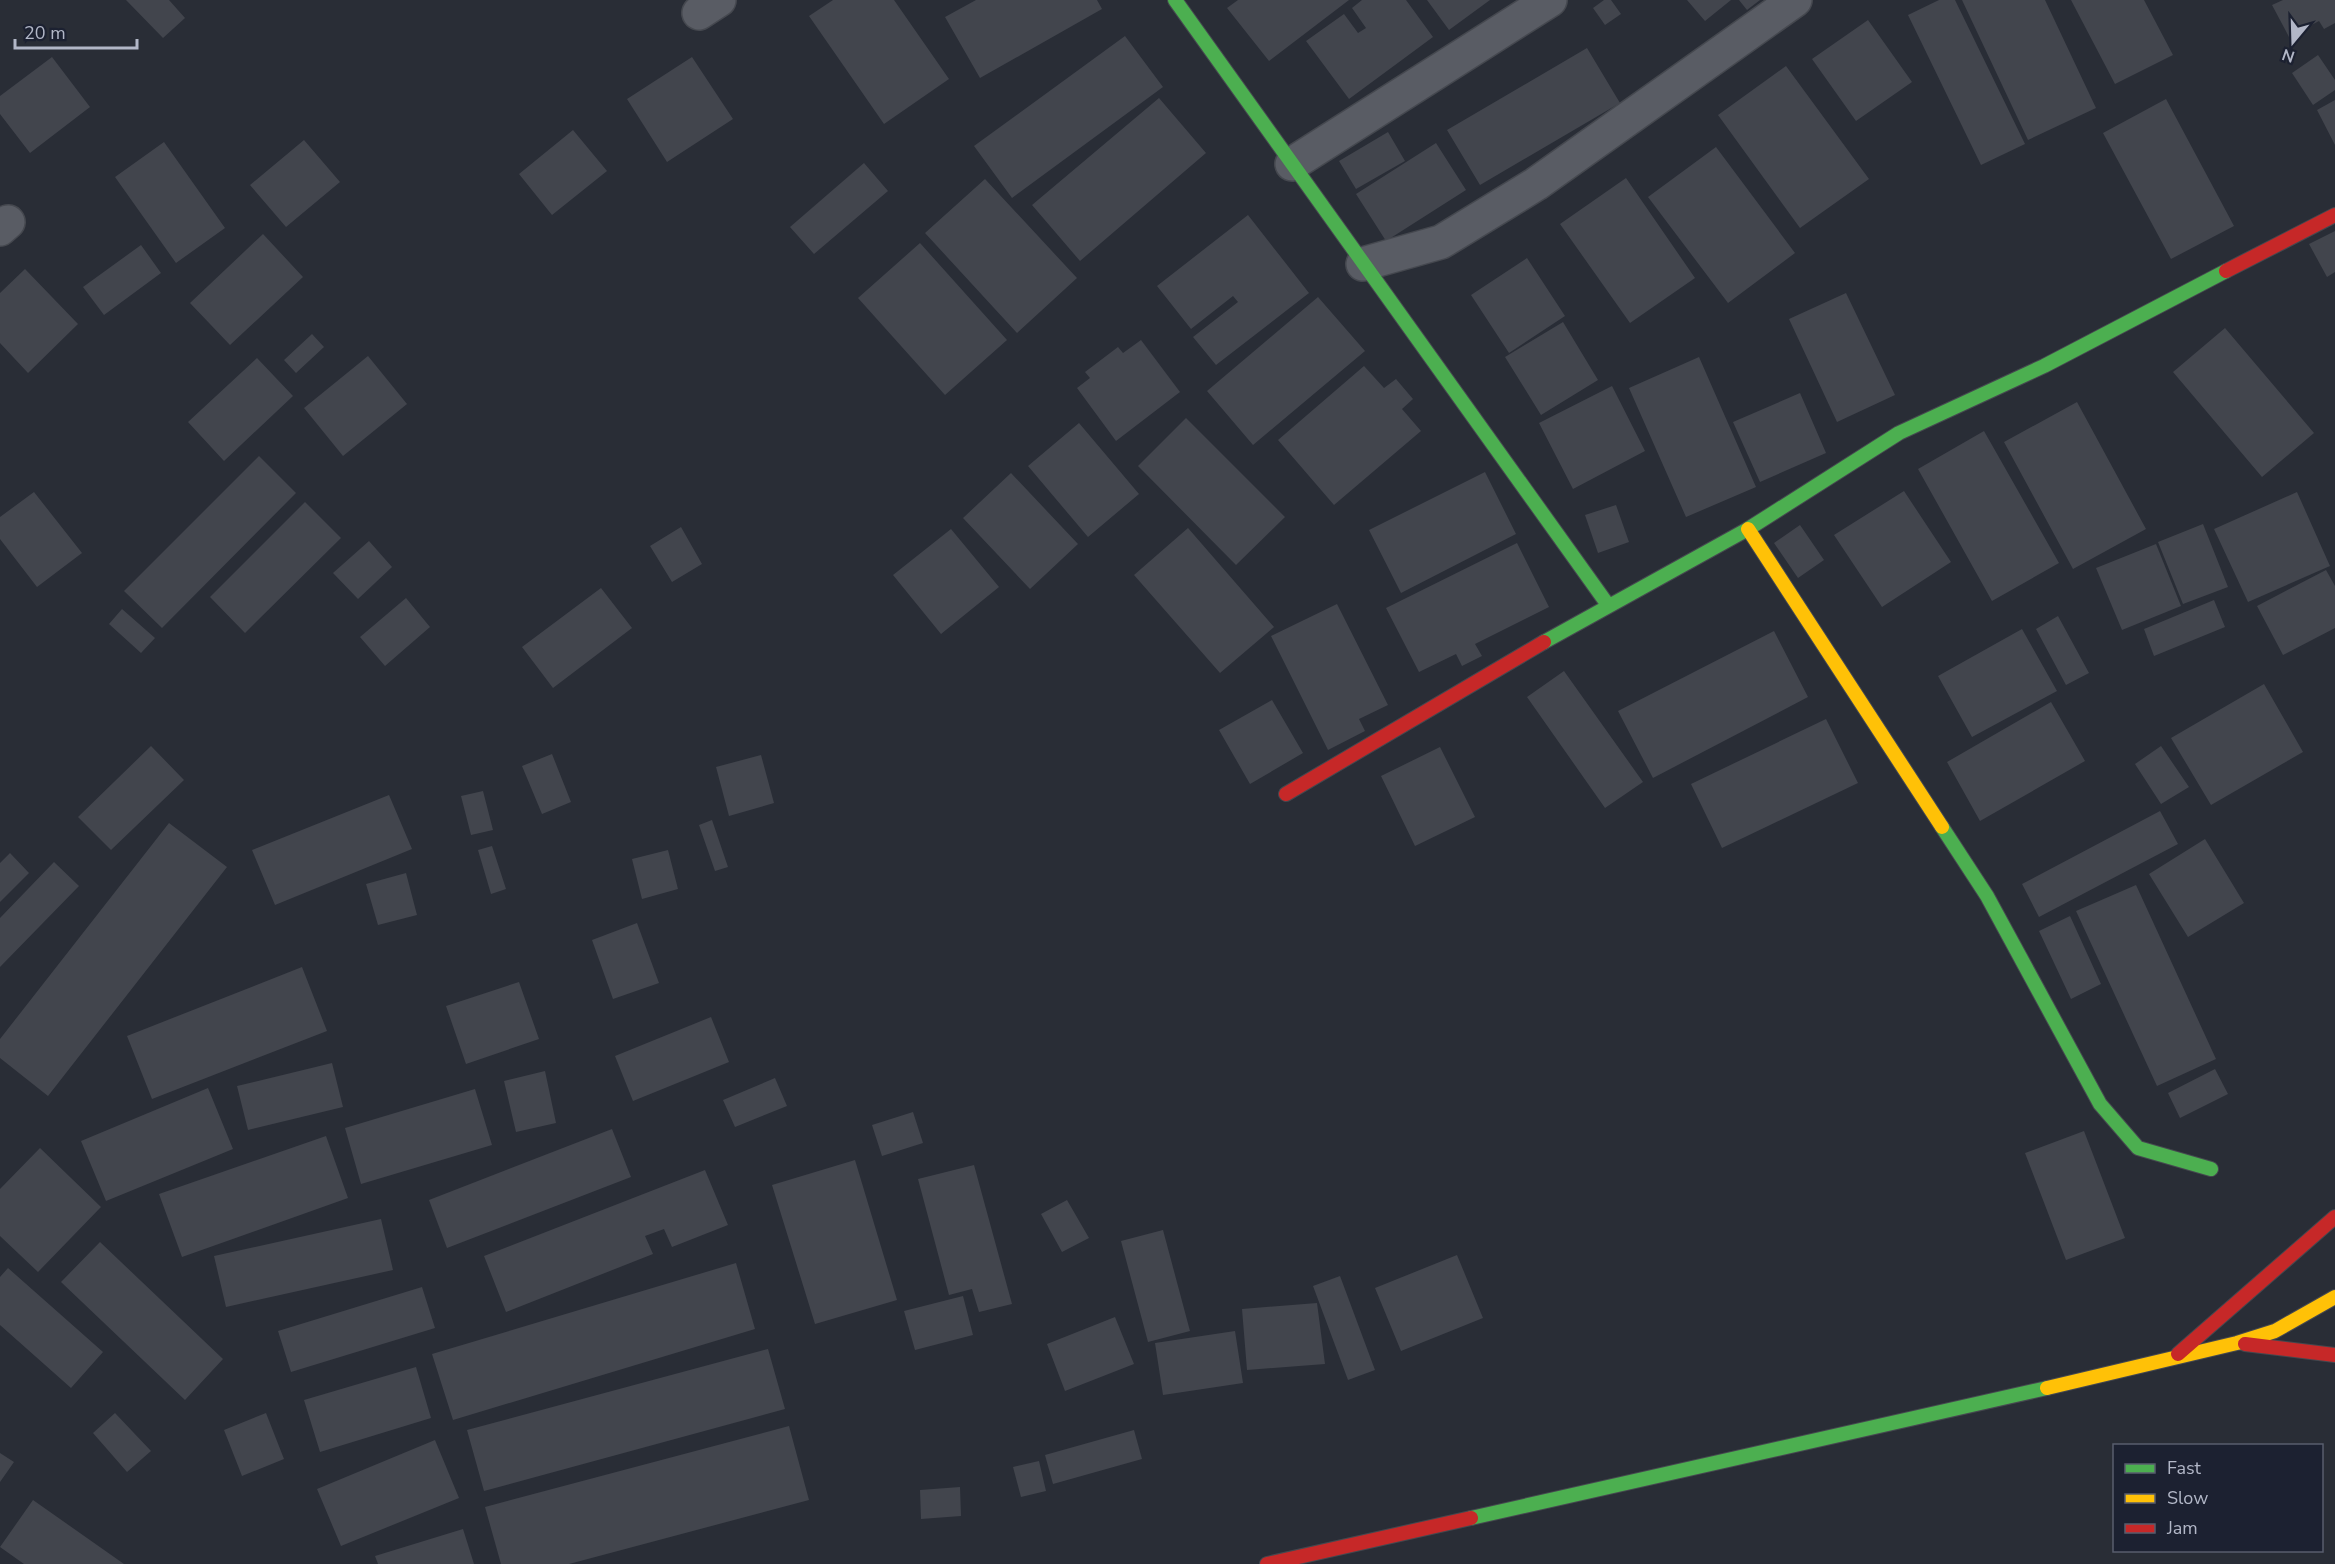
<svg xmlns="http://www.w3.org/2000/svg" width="2335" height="1564" font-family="'Nunito Sans',sans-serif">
<rect width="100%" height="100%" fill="#292d36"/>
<path fill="#42454d" d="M 126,0 L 169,0 L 185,18 L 163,38 Z
M 833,0 L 894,0 L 949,79 L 884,124 L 809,16 Z
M 976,0 L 1097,0 L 1102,9 L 980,78 L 945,17 Z
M 1238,0 L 1349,0 L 1269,61 L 1227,8 Z
M 1362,0 L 1406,0 L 1433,37 L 1349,99 L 1306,41 L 1344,14 L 1358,33 L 1366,28 L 1352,8 Z
M 1427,0 L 1490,0 L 1449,30 Z
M 1604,0 L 1611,0 L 1621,14 L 1605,25 L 1593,8 Z
M 1687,0 L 1731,0 L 1705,21 Z
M 1739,0 L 1760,0 L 1747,10 Z
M 1939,0 L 1955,0 L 2025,144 L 1981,165 L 1908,15 Z
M 1962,0 L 2045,0 L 2096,108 L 2028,140 Z
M 2071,0 L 2144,0 L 2173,55 L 2115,84 Z
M 2283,0 L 2335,0 L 2335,23 L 2324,29 L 2319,21 L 2289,37 L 2272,5 Z
M 1868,20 L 1912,82 L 1856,121 L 1812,59 Z
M 1125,36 L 1163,87 L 1012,198 L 974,146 Z
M 1587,48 L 1620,103 L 1480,185 L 1447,130 Z
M 2318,55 L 2335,80 L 2335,90 L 2313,105 L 2292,73 Z
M 52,57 L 90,107 L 30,153 L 0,114 L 0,96 Z
M 692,57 L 733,119 L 667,162 L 627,99 Z
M 1786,66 L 1869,179 L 1800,228 L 1718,115 Z
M 1159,98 L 1206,153 L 1080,261 L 1032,205 Z
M 2166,99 L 2234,226 L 2171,259 L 2103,133 Z
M 2335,100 L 2335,145 L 2317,110 Z
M 573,130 L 607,171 L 552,215 L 519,174 Z
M 1388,132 L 1405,161 L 1356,189 L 1339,161 Z
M 304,140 L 340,182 L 286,227 L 250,185 Z
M 164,142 L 225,228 L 176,263 L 115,177 Z
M 1436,143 L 1466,190 L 1386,241 L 1356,194 Z
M 1716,147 L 1795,253 L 1728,303 L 1648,197 Z
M 864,163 L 888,191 L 814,254 L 790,227 Z
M 1626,178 L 1695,278 L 1630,323 L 1560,224 Z
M 985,179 L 1077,278 L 1017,333 L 925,233 Z
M 1248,215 L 1309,293 L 1216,365 L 1193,337 L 1238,302 L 1233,296 L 1191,329 L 1157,286 Z
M 2335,231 L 2335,272 L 2327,277 L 2309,244 Z
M 263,234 L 303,277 L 230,345 L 190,303 Z
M 920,243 L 1007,340 L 945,395 L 858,298 Z
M 141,245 L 161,273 L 104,315 L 83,287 Z
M 1527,258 L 1565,316 L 1509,353 L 1471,295 Z
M 25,269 L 78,324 L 28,373 L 0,343 L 0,293 Z
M 1846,293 L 1895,395 L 1837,422 L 1789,319 Z
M 1318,297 L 1365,351 L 1253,445 L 1207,391 Z
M 1563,322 L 1598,380 L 1541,415 L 1505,357 Z
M 2225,328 L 2314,433 L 2262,477 L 2173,372 Z
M 312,334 L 324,347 L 296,373 L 284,360 Z
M 1141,340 L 1180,392 L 1116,441 L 1077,388 L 1090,378 L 1085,372 L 1118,347 L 1123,353 Z
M 368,356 L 407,404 L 343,456 L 304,408 Z
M 1699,357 L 1756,487 L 1686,517 L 1629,388 Z
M 257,358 L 293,396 L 224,461 L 188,422 Z
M 1364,366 L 1384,388 L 1396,379 L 1413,399 L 1402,409 L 1421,431 L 1334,505 L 1278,440 Z
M 1612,386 L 1645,451 L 1573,489 L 1539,423 Z
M 1800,393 L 1826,453 L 1760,482 L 1733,422 Z
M 2077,402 L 2146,529 L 2073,569 L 2004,442 Z
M 1186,418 L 1285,517 L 1236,565 L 1138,466 Z
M 1079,423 L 1139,494 L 1088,537 L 1028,466 Z
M 1984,431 L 2059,563 L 1992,601 L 1918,469 Z
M 259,456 L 296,493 L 162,628 L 124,591 Z
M 1485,472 L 1516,534 L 1401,593 L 1369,530 Z
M 1011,473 L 1078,544 L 1030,589 L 963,518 Z
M 1904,491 L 1951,562 L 1882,607 L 1834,535 Z
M 34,492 L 82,553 L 37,587 L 0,539 L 0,517 Z
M 2297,492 L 2330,566 L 2248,602 L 2214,529 Z
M 305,502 L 341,538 L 245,633 L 210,597 Z
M 1616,505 L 1629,542 L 1598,553 L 1585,515 Z
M 2203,524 L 2228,587 L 2183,604 L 2158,542 Z
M 1800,525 L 1824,560 L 1798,578 L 1774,543 Z
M 681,527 L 702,564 L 672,582 L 650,546 Z
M 1188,528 L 1274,627 L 1220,673 L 1134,575 Z
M 951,529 L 999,587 L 941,634 L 893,575 Z
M 369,541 L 392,567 L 358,599 L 333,573 Z
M 1517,543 L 1549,607 L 1475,644 L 1482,656 L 1462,666 L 1456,654 L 1419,672 L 1386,608 Z
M 2156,544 L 2181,606 L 2122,630 L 2096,568 Z
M 2326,570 L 2335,586 L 2335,628 L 2283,655 L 2257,606 Z
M 601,588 L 632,628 L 553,688 L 522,647 Z
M 406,598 L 430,627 L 385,666 L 360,637 Z
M 2214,600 L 2225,627 L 2154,656 L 2144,629 Z
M 1337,604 L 1388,705 L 1359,719 L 1365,731 L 1328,750 L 1271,636 Z
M 122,609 L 155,638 L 141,653 L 109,624 Z
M 2058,616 L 2089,673 L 2066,685 L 2036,629 Z
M 2022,629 L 2057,691 L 1972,737 L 1938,676 Z
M 1774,631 L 1808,697 L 1653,778 L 1618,711 Z
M 1564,671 L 1643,782 L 1605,808 L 1527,697 Z
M 2264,684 L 2303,752 L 2211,805 L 2171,738 Z
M 1272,700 L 1303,753 L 1250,784 L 1219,730 Z
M 2051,702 L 2085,761 L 1980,821 L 1947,762 Z
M 1826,719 L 1858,783 L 1722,848 L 1691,784 Z
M 151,746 L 184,780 L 111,850 L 78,817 Z
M 2161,746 L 2189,787 L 2161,804 L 2135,764 Z
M 1440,747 L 1475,817 L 1415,846 L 1381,776 Z
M 552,754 L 571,802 L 542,814 L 522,766 Z
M 761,755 L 774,803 L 729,816 L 716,767 Z
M 483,791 L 493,830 L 471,835 L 461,796 Z
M 389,795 L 412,849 L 275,905 L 252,850 Z
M 2160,811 L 2178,844 L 2039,917 L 2022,884 Z
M 712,820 L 728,867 L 715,871 L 699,825 Z
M 169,823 L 227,867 L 48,1096 L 0,1058 L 0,1039 Z
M 2205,839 L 2244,903 L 2188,937 L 2149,874 Z
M 492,846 L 506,889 L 491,894 L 478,850 Z
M 668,850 L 678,889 L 642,899 L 632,859 Z
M 10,853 L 29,873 L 0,902 L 0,863 Z
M 54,862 L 79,886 L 0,967 L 0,918 Z
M 406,873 L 417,915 L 378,925 L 366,884 Z
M 2136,885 L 2216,1059 L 2157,1086 L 2076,911 Z
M 2070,916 L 2101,984 L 2071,999 L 2039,931 Z
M 637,923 L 659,983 L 613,999 L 592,940 Z
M 302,967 L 327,1031 L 152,1099 L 127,1036 Z
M 519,982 L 539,1039 L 466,1064 L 446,1006 Z
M 711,1017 L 729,1062 L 633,1101 L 615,1056 Z
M 332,1063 L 343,1107 L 248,1130 L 237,1086 Z
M 2215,1069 L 2228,1094 L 2180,1118 L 2168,1093 Z
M 545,1071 L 556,1123 L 516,1132 L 504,1081 Z
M 775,1078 L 787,1106 L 735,1127 L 723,1100 Z
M 208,1088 L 233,1149 L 106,1201 L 81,1141 Z
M 475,1089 L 492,1145 L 361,1184 L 345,1128 Z
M 913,1112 L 923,1143 L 882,1156 L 872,1125 Z
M 612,1129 L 631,1177 L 447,1248 L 429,1200 Z
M 2084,1131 L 2125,1238 L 2066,1260 L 2025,1153 Z
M 326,1136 L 348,1198 L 182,1257 L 159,1194 Z
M 40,1148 L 101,1207 L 38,1272 L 0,1236 L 0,1189 Z
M 855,1160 L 897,1300 L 815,1324 L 772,1185 Z
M 974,1165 L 1012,1304 L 979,1312 L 972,1289 L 949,1295 L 918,1179 Z
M 705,1170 L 728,1225 L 672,1247 L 664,1229 L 645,1236 L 653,1254 L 506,1312 L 484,1256 Z
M 1067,1200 L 1089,1238 L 1062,1252 L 1041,1214 Z
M 381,1219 L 393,1270 L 226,1307 L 214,1256 Z
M 1163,1230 L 1190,1331 L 1148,1342 L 1121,1241 Z
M 100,1242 L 223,1359 L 185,1400 L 61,1282 Z
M 1457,1255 L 1483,1318 L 1401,1351 L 1375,1288 Z
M 736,1263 L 755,1329 L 453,1420 L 432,1354 Z
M 8,1268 L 103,1352 L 71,1388 L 0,1325 L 0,1277 Z
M 1340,1276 L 1375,1370 L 1348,1380 L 1313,1286 Z
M 422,1287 L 435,1328 L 291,1372 L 278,1331 Z
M 963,1296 L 973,1335 L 915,1350 L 904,1311 Z
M 1317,1303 L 1325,1364 L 1247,1370 L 1242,1309 Z
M 1115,1317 L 1134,1364 L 1065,1391 L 1047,1344 Z
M 1235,1331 L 1243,1383 L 1163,1395 L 1155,1343 Z
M 768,1349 L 785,1409 L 484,1491 L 467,1430 Z
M 416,1367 L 431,1418 L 320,1452 L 304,1400 Z
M 115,1413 L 151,1451 L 127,1472 L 93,1433 Z
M 266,1413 L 284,1459 L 242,1476 L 224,1430 Z
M 789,1426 L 809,1500 L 569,1564 L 501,1564 L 485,1507 Z
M 1134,1430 L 1142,1459 L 1053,1484 L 1045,1455 Z
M 435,1440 L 459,1498 L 341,1546 L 317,1489 Z
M 0,1453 L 14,1462 L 0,1482 Z
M 1039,1461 L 1046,1491 L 1021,1497 L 1013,1467 Z
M 960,1487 L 961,1516 L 921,1519 L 920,1490 Z
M 33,1500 L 124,1564 L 24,1564 L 0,1547 Z
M 463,1529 L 474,1564 L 378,1564 L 375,1556 Z"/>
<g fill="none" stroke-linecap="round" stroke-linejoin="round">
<defs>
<path id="street" d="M 699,13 L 719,0
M 1292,164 L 1550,0
M 0,229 L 8,222
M 1363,264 L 1441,242 L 1536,184 L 1795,0"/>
<path id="fast" d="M 1175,0 L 1608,605
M 1544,642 L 1748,529 L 1899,433 L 2044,366 L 2226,271
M 1942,827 L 1987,896 L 2100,1104 L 2138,1148 L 2211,1169
M 1471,1518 L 2047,1388"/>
<path id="slow" d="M 1748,529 L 1942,827
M 2047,1388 L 2237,1343 L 2275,1331 L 2335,1297"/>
<path id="jam" d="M 2226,271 L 2335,215
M 1286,794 L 1544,642
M 2245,1344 L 2335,1355
M 2178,1354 L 2335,1217
M 1267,1564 L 1471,1518"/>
</defs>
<use href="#street" stroke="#45484f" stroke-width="36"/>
<use href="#fast" stroke="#45484f" stroke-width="16"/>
<use href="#slow" stroke="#45484f" stroke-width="16"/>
<use href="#jam" stroke="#45484f" stroke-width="16"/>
<use href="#street" stroke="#595c64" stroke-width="33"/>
<use href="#fast" stroke="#4caf50" stroke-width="14"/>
<use href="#slow" stroke="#ffc107" stroke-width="14"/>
<use href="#jam" stroke="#c62828" stroke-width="14"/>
</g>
<rect x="2113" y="1444" width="210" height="108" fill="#1c2131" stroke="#585d6d" stroke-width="1.5"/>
<rect x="2125" y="1464" width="30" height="9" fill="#4caf50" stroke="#585d6d" stroke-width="1.5"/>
<text x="2167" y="1474" font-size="18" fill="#b2b7c7">Fast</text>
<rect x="2125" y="1494" width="30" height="9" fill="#ffc107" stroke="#585d6d" stroke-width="1.5"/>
<text x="2167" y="1504" font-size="18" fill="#b2b7c7">Slow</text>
<rect x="2125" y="1524" width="30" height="9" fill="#c62828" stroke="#585d6d" stroke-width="1.5"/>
<text x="2167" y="1534" font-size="18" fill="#b2b7c7">Jam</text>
<g transform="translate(2293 42) rotate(199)" stroke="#1c2131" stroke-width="4.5" paint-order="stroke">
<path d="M0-4.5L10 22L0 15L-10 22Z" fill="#b2b7c7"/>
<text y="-9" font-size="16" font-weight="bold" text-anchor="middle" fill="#b2b7c7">N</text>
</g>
<path d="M15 39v9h122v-9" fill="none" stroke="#b2b7c7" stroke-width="3"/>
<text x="24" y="39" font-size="18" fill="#b2b7c7" stroke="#1c2131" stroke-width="4.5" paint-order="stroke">20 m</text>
</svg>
